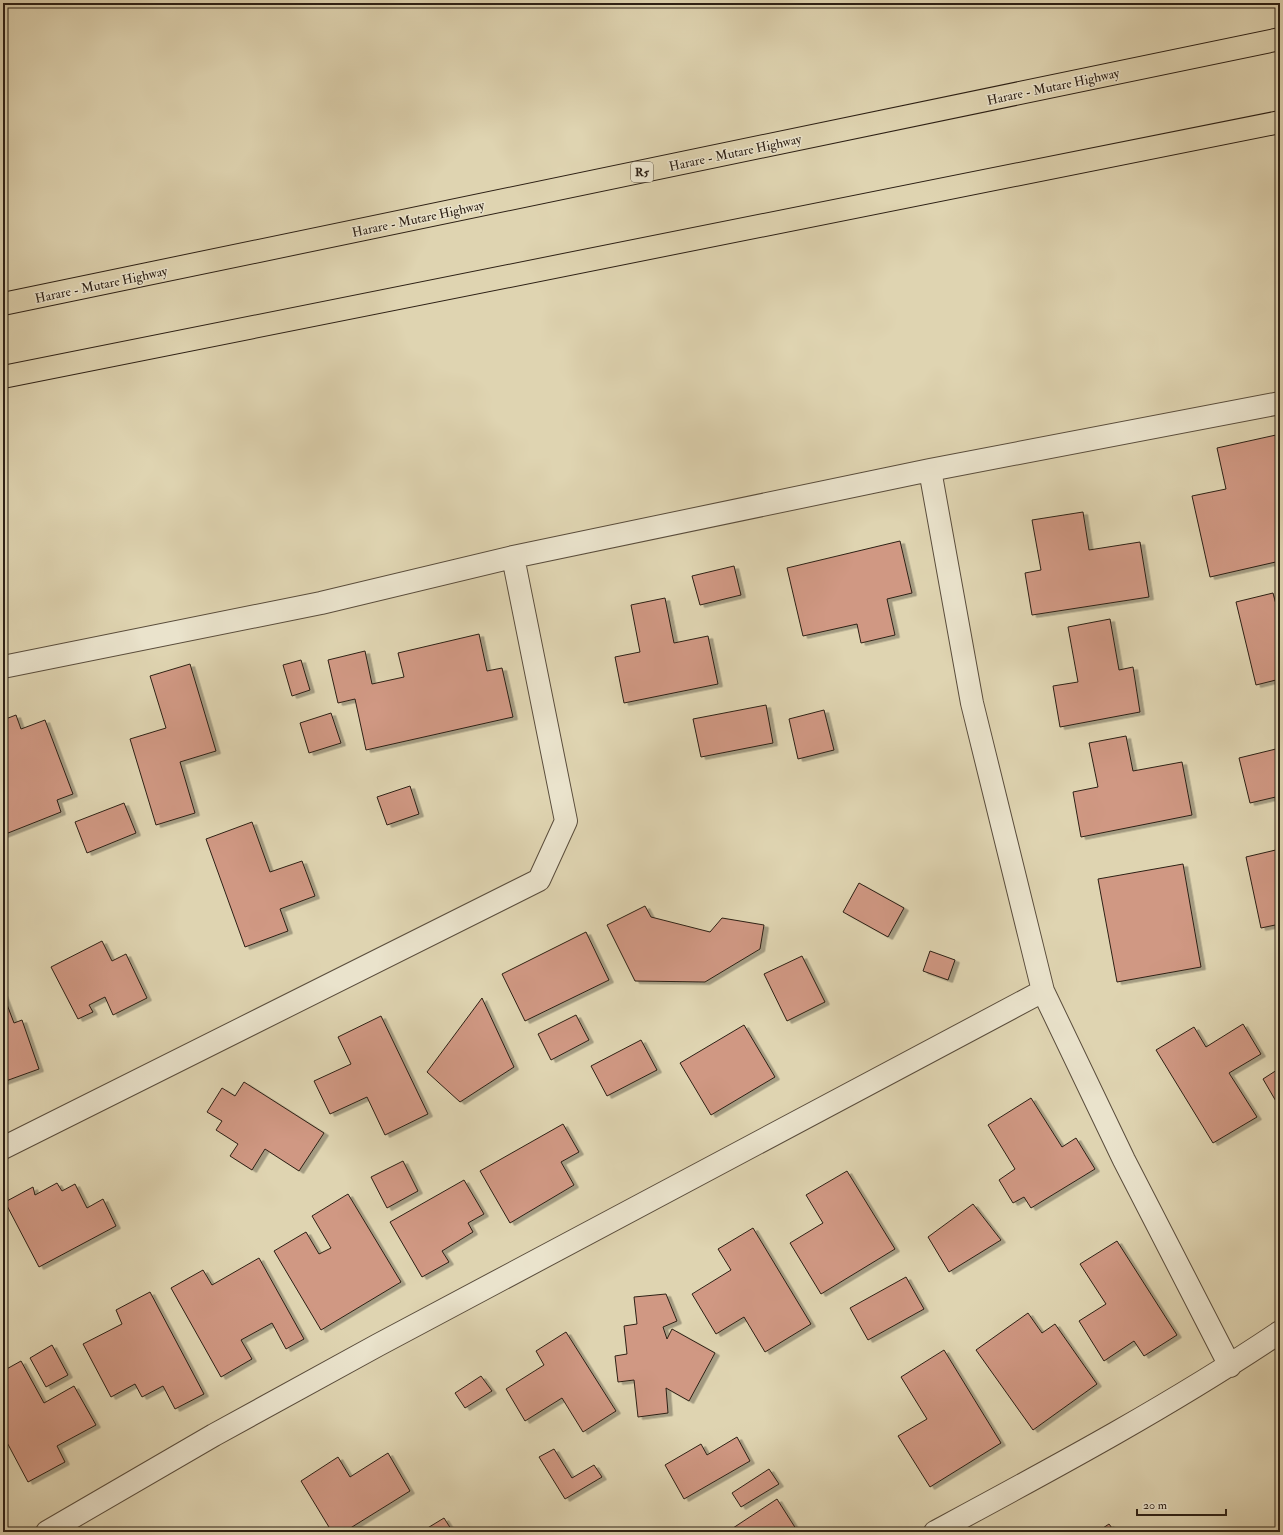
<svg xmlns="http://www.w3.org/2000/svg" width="1283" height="1535" font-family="'IM FELL Double Pica',serif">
<defs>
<filter id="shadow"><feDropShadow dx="4.5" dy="2.5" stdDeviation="0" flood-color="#0004"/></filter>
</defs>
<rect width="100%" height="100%" fill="#dfd4b1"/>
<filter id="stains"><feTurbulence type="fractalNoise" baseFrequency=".005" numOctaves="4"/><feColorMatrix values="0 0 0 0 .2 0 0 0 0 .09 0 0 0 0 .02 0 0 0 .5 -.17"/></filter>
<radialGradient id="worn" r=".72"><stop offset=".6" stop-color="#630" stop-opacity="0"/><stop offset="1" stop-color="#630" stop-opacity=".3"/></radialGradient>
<path fill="#d09883" stroke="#2d2015" filter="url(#shadow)" d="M 1276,435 L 1280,452 L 1280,561 L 1210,577 L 1192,496 L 1226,489 L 1217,448 Z
M 1083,512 L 1089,550 L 1140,542 L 1149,597 L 1032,615 L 1025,573 L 1041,570 L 1032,520 Z
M 900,541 L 912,593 L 887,599 L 895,635 L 861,643 L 857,624 L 803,636 L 787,568 Z
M 734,566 L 741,595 L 700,605 L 692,576 Z
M 1273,593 L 1278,612 L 1280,612 L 1280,679 L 1256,685 L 1236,602 Z
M 665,598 L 674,643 L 708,636 L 718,684 L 624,703 L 615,657 L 640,652 L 631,605 Z
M 1110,619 L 1119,670 L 1133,667 L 1140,712 L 1060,727 L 1053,686 L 1078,682 L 1068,627 Z
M 479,634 L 487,671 L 502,668 L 513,717 L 366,750 L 355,699 L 338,703 L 328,660 L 365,651 L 372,684 L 404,677 L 398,653 Z
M 301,660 L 310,690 L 292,696 L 283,665 Z
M 190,664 L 216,751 L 180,762 L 195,813 L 156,825 L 130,739 L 166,728 L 150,676 Z
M 766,705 L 773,743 L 701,757 L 693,719 Z
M 824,710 L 834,750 L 798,759 L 789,719 Z
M 331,713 L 341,743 L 309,753 L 300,723 Z
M 16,715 L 21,729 L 45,720 L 73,794 L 57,800 L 61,812 L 3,835 L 3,720 Z
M 1126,736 L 1133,771 L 1182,762 L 1192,815 L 1081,837 L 1073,792 L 1098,787 L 1089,743 Z
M 1280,748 L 1280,796 L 1250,803 L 1239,758 Z
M 410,786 L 419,814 L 387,825 L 377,797 Z
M 124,803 L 136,833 L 87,853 L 75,822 Z
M 252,822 L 270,872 L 302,861 L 315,896 L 280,909 L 288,931 L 245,947 L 206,839 Z
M 1280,849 L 1280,924 L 1261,928 L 1246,857 Z
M 1183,864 L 1201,967 L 1117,982 L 1098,879 Z
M 859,883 L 904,908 L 888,937 L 843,912 Z
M 645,906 L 651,917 L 710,932 L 722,918 L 764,925 L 760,949 L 705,982 L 635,981 L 607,925 Z
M 586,932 L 609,980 L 525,1021 L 502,974 Z
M 102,941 L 112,961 L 126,954 L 147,998 L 113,1015 L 105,997 L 89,1005 L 93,1012 L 78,1019 L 51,967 Z
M 930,951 L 955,960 L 948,980 L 923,971 Z
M 802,956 L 825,1002 L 787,1021 L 764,974 Z
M 3,994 L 14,1023 L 22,1020 L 39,1069 L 3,1082 Z
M 482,998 L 514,1067 L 460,1102 L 427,1072 Z
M 576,1015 L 589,1040 L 551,1060 L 538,1034 Z
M 381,1016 L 428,1114 L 385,1135 L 367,1097 L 330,1114 L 314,1081 L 351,1064 L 338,1037 Z
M 1243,1024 L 1261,1054 L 1229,1073 L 1257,1117 L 1213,1143 L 1156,1050 L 1194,1027 L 1206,1047 Z
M 744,1025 L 775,1077 L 711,1115 L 680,1063 Z
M 641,1040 L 657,1070 L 607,1096 L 591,1066 Z
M 1280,1068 L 1280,1101 L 1277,1103 L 1263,1079 Z
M 244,1082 L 324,1133 L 299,1171 L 265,1149 L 252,1170 L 230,1156 L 238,1144 L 216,1130 L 222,1121 L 207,1112 L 222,1088 L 235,1096 Z
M 1031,1098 L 1062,1147 L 1076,1138 L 1095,1169 L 1031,1208 L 1024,1197 L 1013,1203 L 999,1180 L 1015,1169 L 988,1125 Z
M 563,1124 L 579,1152 L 561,1162 L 574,1185 L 510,1223 L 480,1171 Z
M 403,1161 L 418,1191 L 387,1208 L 371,1177 Z
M 847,1171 L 895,1249 L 821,1294 L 790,1243 L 823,1223 L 806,1195 Z
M 464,1180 L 484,1214 L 468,1223 L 473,1232 L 442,1251 L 449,1262 L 422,1277 L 390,1222 Z
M 57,1183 L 62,1191 L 75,1184 L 87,1208 L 103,1199 L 116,1226 L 39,1267 L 5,1202 L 33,1187 L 35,1195 Z
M 348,1194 L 401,1282 L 321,1330 L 274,1251 L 306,1232 L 319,1254 L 331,1248 L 312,1216 Z
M 973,1204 L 1001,1240 L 949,1272 L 928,1237 Z
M 753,1228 L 811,1324 L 765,1352 L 744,1317 L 716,1334 L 692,1294 L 731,1270 L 718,1249 Z
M 1117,1241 L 1177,1335 L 1144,1356 L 1134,1341 L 1104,1361 L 1079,1321 L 1106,1304 L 1080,1264 Z
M 259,1258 L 304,1339 L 286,1349 L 272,1323 L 241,1340 L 252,1359 L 221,1377 L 171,1288 L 203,1270 L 212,1285 Z
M 906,1277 L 924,1309 L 868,1340 L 850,1308 Z
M 150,1292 L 204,1394 L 175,1409 L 163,1386 L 142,1397 L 135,1384 L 111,1397 L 83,1344 L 122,1324 L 116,1310 Z
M 666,1294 L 677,1321 L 663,1327 L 667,1339 L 672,1329 L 715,1353 L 689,1401 L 666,1388 L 668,1413 L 638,1417 L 634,1380 L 618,1382 L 615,1356 L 627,1354 L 624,1326 L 637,1324 L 634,1297 Z
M 1028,1313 L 1042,1333 L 1055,1324 L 1097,1384 L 1033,1430 L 976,1350 Z
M 566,1332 L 616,1411 L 583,1432 L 562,1398 L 525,1421 L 506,1389 L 544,1365 L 536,1351 Z
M 52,1345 L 68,1375 L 46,1387 L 30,1358 Z
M 944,1350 L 1001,1443 L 930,1487 L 898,1436 L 927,1419 L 901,1377 Z
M 21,1361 L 44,1403 L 74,1386 L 96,1425 L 57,1446 L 65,1462 L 28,1482 L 3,1435 L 3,1371 Z
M 481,1376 L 492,1391 L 465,1408 L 455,1393 Z
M 737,1437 L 750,1461 L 684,1499 L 665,1465 L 701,1444 L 707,1455 Z
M 554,1449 L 572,1478 L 594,1465 L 602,1477 L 565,1499 L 539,1457 Z
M 388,1453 L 410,1491 L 344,1532 L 332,1532 L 301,1481 L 338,1457 L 350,1477 Z
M 769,1469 L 779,1484 L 741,1507 L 732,1493 Z
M 777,1499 L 798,1532 L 727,1532 Z
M 444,1518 L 453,1532 L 421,1532 Z
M 1109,1524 L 1115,1532 L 1097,1532 Z"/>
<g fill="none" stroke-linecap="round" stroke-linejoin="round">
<defs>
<path id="minor" d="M 930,470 L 972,703 L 1043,991 L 1124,1160 L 1230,1366
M 3,667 L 321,603 L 513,557 L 930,470 L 1280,403
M 3,1148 L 539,880 L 566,821 L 513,557
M 47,1532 L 214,1435 L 378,1345 L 1043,991
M 935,1532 C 1052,1469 1170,1406 1280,1332"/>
<path id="trunk" d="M 3,304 L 1280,39
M 3,377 L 1280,122"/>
</defs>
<use href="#minor" stroke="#5a4d3c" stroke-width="24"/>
<use href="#trunk" stroke="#2d2015" stroke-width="24"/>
<use href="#minor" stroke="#eae3cc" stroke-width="22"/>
<use href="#trunk" stroke="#dfd4b1" stroke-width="22"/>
</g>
<g text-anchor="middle" stroke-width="3" stroke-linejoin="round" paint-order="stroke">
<rect fill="#eae3cc" stroke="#665a4c" stroke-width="1" x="631" y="162" width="22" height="20" rx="3"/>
<g font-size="12" font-weight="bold" fill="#2d2015">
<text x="642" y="176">R5</text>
</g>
<g font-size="13" fill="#2d2015" stroke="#eae3cc">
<text transform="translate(1053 86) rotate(-12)" y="5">Harare - Mutare Highway</text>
<text transform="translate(735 152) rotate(-12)" y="5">Harare - Mutare Highway</text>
<text transform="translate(418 218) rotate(-12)" y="5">Harare - Mutare Highway</text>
<text transform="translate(101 284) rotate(-12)" y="5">Harare - Mutare Highway</text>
</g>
</g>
<rect width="1283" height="1535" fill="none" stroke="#dfd4b1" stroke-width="16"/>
<rect x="4" y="4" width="1275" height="1527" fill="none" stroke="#2d2015" stroke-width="2"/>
<rect x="8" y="8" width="1267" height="1519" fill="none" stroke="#2d2015"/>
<path d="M1137 1509v6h89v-6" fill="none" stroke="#2d2015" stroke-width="2"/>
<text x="1143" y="1509" font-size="12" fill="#2d2015" stroke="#eae3cc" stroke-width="3" paint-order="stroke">20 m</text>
<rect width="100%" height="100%" filter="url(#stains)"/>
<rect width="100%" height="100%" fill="url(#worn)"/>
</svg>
